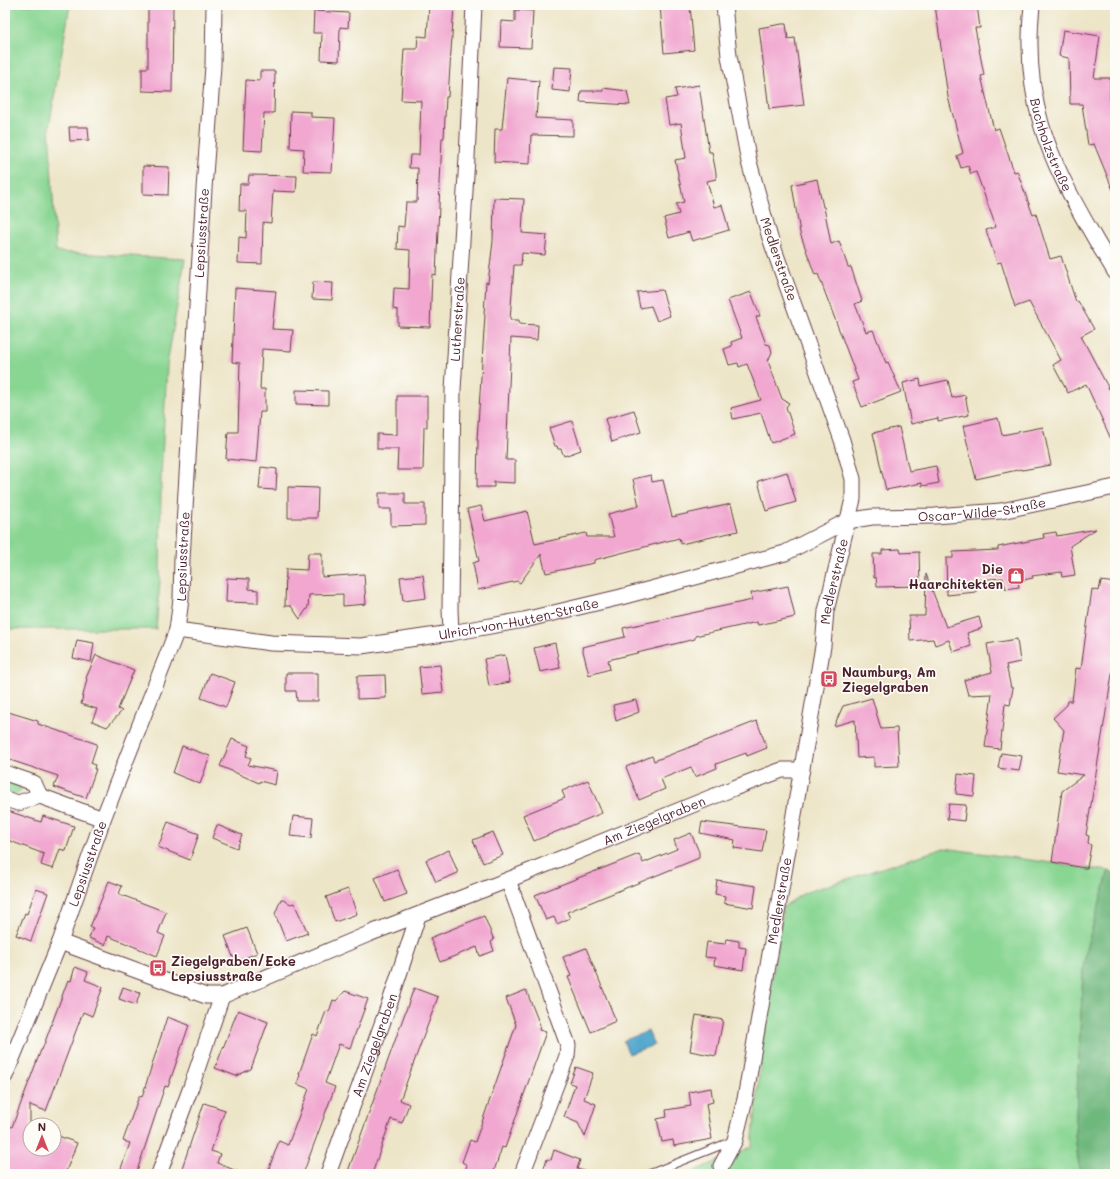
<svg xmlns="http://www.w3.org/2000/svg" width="1120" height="1179" font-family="Mali,sans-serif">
<rect width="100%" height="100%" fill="#fdfcf7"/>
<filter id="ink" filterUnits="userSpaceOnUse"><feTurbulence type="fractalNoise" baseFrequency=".025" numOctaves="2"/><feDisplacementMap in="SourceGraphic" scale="8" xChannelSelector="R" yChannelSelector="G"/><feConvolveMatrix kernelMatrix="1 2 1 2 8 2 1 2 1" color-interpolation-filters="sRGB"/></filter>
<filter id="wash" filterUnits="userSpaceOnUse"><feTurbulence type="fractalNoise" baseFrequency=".012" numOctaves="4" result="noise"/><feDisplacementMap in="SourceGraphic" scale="16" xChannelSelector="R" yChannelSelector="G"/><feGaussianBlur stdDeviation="0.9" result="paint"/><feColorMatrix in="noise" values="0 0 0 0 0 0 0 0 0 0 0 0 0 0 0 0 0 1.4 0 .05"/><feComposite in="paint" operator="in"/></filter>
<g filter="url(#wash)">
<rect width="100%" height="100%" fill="#ede5c8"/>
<path fill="#89d693" stroke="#6a7a5f" d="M 5,5 L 70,5 L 49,127 L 56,252 L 185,259 L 167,365 L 161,476 L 160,581 L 156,629 L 5,629 Z
M 5,779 L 21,786 L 21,791 L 18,794 L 5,792 Z
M 944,848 L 1109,871 L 1086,949 L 1083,972 L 1075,1135 L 1080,1174 L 687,1174 L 752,1147 L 763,1036 L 783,907 L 804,893 Z"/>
<path fill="#6eb77d" stroke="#5c6b54" d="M 1109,871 L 1115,874 L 1115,1174 L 1080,1174 L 1075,1135 L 1083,972 L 1086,949 Z"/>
<path fill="#52a7ce" stroke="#4e637c" d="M 648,1031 L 654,1045 L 629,1054 L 623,1041 Z"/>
<g id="blocks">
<path fill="#f1a7d0" d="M 148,5 L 173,5 L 172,92 L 142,91 L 142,68 L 148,68 Z
M 429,5 L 454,5 L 448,97 L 446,97 L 444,138 L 442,138 L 436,275 L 432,274 L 430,327 L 398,326 L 398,310 L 393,309 L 394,288 L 409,289 L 410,250 L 397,249 L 398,226 L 404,227 L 406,202 L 417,202 L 418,168 L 409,168 L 410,155 L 419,155 L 421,101 L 401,100 L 404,49 L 417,49 L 418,36 L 427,37 Z
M 660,5 L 690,5 L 694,50 L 664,53 Z
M 935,5 L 977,5 L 980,28 L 975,28 L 984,75 L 981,76 L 994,130 L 999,128 L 1014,172 L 1017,171 L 1033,215 L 1036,214 L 1050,259 L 1061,256 L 1076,302 L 1078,301 L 1094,329 L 1081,336 L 1109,389 L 1115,387 L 1115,448 L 1086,384 L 1068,393 L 1053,365 L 1061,360 L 1029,302 L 1015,307 L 1001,262 L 997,263 L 986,230 L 996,227 L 976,172 L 971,174 L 968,166 L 961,168 L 957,156 L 963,153 L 948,97 Z
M 515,10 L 533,11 L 531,48 L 500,47 L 501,21 L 515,22 Z
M 314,11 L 349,13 L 348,28 L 340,27 L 339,61 L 321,60 L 322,33 L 313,33 Z
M 782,24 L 786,24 L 788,39 L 795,38 L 804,105 L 769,109 L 759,28 Z
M 1063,30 L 1100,36 L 1094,78 L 1110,78 L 1110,116 L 1115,116 L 1115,195 L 1094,144 L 1088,145 L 1082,104 L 1070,104 L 1069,58 L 1059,56 Z
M 554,67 L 572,68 L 570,92 L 552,90 Z
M 260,71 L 275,71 L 274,113 L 264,113 L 262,151 L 243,150 L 246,80 L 260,81 Z
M 507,78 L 539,81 L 536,118 L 573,120 L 573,136 L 531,135 L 530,164 L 494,162 L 495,129 L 502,129 Z
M 699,85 L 709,152 L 712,152 L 716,173 L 716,179 L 707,181 L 714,207 L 722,205 L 729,230 L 692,241 L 689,232 L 669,238 L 664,218 L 679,214 L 676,204 L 684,202 L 675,160 L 686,158 L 681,123 L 669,125 L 665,99 L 677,97 L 675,89 Z
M 603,88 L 627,91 L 630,105 L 580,102 L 581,91 L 603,91 Z
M 291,111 L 311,112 L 311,117 L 335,118 L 332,172 L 303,171 L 304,149 L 290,148 Z
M 69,127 L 88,127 L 89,140 L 70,141 Z
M 143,166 L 169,167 L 168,195 L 143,194 Z
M 249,175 L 297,176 L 296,192 L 273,191 L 271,223 L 263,222 L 262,264 L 238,263 L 239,237 L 246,238 L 247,211 L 239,211 L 240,184 L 248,184 Z
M 817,179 L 823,207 L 824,207 L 831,244 L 839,241 L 848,267 L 851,267 L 862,301 L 855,304 L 866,332 L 873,330 L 886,363 L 888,362 L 901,392 L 862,407 L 852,382 L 858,380 L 818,274 L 815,275 L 800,233 L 792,185 Z
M 494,198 L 524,199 L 522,233 L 547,235 L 545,255 L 522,253 L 521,265 L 514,265 L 510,320 L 519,320 L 519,324 L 538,325 L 537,340 L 511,338 L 506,460 L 515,460 L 515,483 L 494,482 L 494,487 L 477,487 L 478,440 L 477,440 L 485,315 L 484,314 L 486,282 L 488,283 L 493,241 Z
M 313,282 L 333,283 L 332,300 L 312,299 Z
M 235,288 L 276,291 L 272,329 L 293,330 L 291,351 L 262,349 L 260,389 L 265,389 L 265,412 L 260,412 L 256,462 L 226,459 L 228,432 L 238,432 L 240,363 L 232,362 Z
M 662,290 L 670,316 L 657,321 L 651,306 L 640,308 L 637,292 Z
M 751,292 L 760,316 L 756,317 L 766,344 L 770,345 L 772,352 L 768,361 L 782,399 L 789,403 L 786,407 L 795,434 L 771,443 L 761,413 L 733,419 L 731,408 L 761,400 L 747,364 L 739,367 L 738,363 L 729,365 L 724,349 L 732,346 L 731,342 L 742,338 L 728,300 Z
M 920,379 L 921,386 L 948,380 L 952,398 L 965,395 L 969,415 L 938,421 L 938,418 L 911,424 L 903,383 Z
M 296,390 L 328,391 L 328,405 L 296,404 Z
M 397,396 L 427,396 L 427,427 L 424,427 L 423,470 L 397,470 L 398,449 L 377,449 L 377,434 L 397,435 Z
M 634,410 L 641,432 L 612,442 L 605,419 Z
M 998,418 L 1002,435 L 1043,427 L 1051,465 L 1022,470 L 1022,469 L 976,479 L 963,426 Z
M 572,421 L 581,450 L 564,456 L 561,449 L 558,449 L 557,446 L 555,446 L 549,428 Z
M 899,427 L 909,471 L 936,466 L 939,483 L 922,486 L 922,483 L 886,490 L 873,433 Z
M 261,467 L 277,469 L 276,490 L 259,489 Z
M 787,472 L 796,502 L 766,511 L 758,481 Z
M 651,475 L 652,482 L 663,480 L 672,517 L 731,504 L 738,531 L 681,544 L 679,538 L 594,560 L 594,563 L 546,573 L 541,554 L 520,583 L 517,581 L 478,590 L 473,563 L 479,561 L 467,509 L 481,506 L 485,521 L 527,511 L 535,544 L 586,533 L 587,537 L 614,537 L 608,514 L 639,506 L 633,479 Z
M 288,487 L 318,488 L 317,518 L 288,518 Z
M 379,493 L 405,493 L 405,504 L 425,504 L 425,525 L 391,526 L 391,509 L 379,509 Z
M 1096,529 L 1070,546 L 1075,575 L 1062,577 L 1061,572 L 1032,576 L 1033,578 L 1018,581 L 1019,587 L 1006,589 L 1003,578 L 976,580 L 976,592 L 947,595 L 946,558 L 953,558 L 953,552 L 998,550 L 998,547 L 1044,538 L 1043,534 L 1056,532 L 1057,536 Z
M 900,549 L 901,553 L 919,552 L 920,586 L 877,587 L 876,577 L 874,578 L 873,554 L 882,554 L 882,550 Z
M 308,553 L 322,553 L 322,577 L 364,574 L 366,604 L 343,606 L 343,594 L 309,595 L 308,607 L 300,619 L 291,606 L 285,606 L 286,569 L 307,570 Z
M 926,574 L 946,627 L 979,617 L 982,628 L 967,633 L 971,646 L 953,652 L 949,640 L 935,645 L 933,639 L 910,641 L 909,616 L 925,616 Z
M 423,575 L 426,598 L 403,601 L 400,577 Z
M 227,578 L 249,579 L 249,589 L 258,590 L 258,603 L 226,602 Z
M 1101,581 L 1115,583 L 1115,656 L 1086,835 L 1089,836 L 1088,843 L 1091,845 L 1087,868 L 1084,868 L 1052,862 L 1062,791 L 1084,775 L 1057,771 L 1064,730 L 1053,718 L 1067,705 L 1068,701 L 1072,701 L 1076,668 L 1081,669 L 1092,589 L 1099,591 Z
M 788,586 L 795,617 L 758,625 L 757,622 L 695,636 L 695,639 L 608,660 L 610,669 L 589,675 L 582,647 L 625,637 L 623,628 L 752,600 L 751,593 Z
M 1017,639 L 1020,662 L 1006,665 L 1011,688 L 1013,688 L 1010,705 L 1005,704 L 1000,749 L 985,747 L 992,694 L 968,695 L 964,680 L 992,672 L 987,644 Z
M 77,640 L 94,643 L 91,662 L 73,658 Z
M 555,643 L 560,668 L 540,672 L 534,648 Z
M 96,655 L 134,670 L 118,709 L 122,711 L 107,727 L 92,721 L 97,709 L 81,704 L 87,679 L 86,678 Z
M 505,655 L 510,682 L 489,686 L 484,659 Z
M 440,665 L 443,692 L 422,694 L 419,667 Z
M 210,673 L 235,682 L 226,707 L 201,698 Z
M 286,673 L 318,673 L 318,701 L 297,701 L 296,691 L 286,691 Z
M 385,675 L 386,698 L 357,699 L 357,676 Z
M 872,698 L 881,729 L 897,728 L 899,766 L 874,767 L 874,757 L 857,758 L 855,720 L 834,726 L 843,706 Z
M 636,700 L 639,712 L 616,721 L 613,705 Z
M 5,711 L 38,721 L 38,724 L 97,744 L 91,763 L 95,765 L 94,769 L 96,769 L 86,798 L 54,787 L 58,776 L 7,759 L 9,754 L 5,753 Z
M 757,721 L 767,748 L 747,756 L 746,753 L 716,764 L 717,768 L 695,777 L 691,767 L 661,779 L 665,789 L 639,800 L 626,767 L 652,756 L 654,761 Z
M 232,739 L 249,746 L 246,756 L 251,758 L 248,765 L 277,771 L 275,785 L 260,781 L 259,783 L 220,766 Z
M 182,746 L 210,756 L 200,784 L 173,773 Z
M 1001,753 L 1022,756 L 1019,771 L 998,768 Z
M 958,774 L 976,776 L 974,796 L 956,794 Z
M 588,780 L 602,813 L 534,841 L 523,815 L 565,798 L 562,791 Z
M 949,804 L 966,805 L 964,821 L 947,819 Z
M 5,810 L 41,822 L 43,816 L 74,826 L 66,851 L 60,849 L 53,869 L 41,865 L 44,854 L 5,839 Z
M 293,816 L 313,818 L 311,838 L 290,836 Z
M 168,822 L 199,834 L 190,860 L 158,847 Z
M 702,822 L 766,830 L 762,852 L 734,848 L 735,840 L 700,833 Z
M 217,825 L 242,835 L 237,848 L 212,838 Z
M 493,832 L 503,855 L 483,863 L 473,840 Z
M 691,833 L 699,852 L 699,858 L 567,912 L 570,918 L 557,924 L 554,917 L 546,920 L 535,895 L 639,854 L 643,863 L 677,849 L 674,840 Z
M 449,850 L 458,873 L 436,882 L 426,860 Z
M 397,869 L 407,894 L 385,902 L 375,878 Z
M 717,880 L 756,886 L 753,908 L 724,903 L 725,896 L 715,894 Z
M 109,881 L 122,886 L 119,894 L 166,912 L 158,933 L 165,936 L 157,956 L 108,936 L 105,945 L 89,938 L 93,928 L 90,927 Z
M 36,889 L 48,893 L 31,941 L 16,935 L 25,913 L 27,914 Z
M 348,889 L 357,914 L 335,922 L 326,897 Z
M 281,899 L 291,904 L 294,903 L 308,933 L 286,941 L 275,914 Z
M 484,916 L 494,940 L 491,942 L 494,951 L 480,956 L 477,947 L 440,962 L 430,938 Z
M 247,928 L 257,953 L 235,962 L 225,936 Z
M 726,939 L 739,941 L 739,947 L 746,948 L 743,970 L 714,965 L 715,958 L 705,957 L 707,942 L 725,944 Z
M 586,948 L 616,1021 L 591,1032 L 568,977 L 571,976 L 563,957 Z
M 75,967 L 88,972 L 85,980 L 103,987 L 92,1016 L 83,1012 L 46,1111 L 30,1105 L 30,1149 L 54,1149 L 56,1135 L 77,1143 L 65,1174 L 5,1174 L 5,1127 L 12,1127 L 41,1050 L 42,1050 L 68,980 L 71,981 Z
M 123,987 L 140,993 L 136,1005 L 119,999 Z
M 414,988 L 438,997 L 400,1100 L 409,1104 L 402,1123 L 391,1119 L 372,1174 L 347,1174 Z
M 526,990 L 540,1025 L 539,1030 L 546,1032 L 505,1148 L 502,1147 L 493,1174 L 464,1174 L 467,1165 L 462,1162 L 470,1140 L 475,1142 L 516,1025 L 506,998 Z
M 345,991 L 368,999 L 350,1048 L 339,1044 L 325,1083 L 335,1087 L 303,1174 L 267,1174 L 279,1141 L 288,1145 L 309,1089 L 297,1084 L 300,1075 L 299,1074 L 313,1034 L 317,1036 L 326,1011 L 329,1012 L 333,1000 L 336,1001 Z
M 238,1010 L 268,1022 L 251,1069 L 236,1076 L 215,1068 Z
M 696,1015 L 723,1020 L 716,1056 L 690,1051 Z
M 167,1017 L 189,1025 L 168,1087 L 165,1086 L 136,1174 L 119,1174 L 130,1143 L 123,1141 L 139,1096 L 142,1097 Z
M 576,1067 L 593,1073 L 584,1099 L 596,1104 L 585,1137 L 578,1123 L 564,1117 L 575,1085 L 570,1083 Z
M 711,1088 L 713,1102 L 706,1104 L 712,1139 L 674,1146 L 673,1140 L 662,1142 L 657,1119 L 667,1117 L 666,1110 L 691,1106 L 689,1092 Z
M 204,1103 L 225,1110 L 211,1151 L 220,1154 L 217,1163 L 244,1174 L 180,1174 Z
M 554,1150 L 580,1160 L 577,1169 L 584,1171 L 584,1174 L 542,1174 L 547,1159 L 551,1160 Z"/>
</g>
</g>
<g filter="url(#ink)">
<use href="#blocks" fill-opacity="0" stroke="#623d43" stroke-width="1"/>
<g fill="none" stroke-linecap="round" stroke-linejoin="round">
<defs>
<path id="service" d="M 649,1174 L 732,1141"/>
<g id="minor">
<path id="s1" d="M 1032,5 C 1022,98 1047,156 1093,235 C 1100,248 1108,259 1115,272"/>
<path id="s2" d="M 177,630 L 271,643 L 361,646 L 451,633 L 524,620 L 621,597 L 785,553 L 847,521 L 872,517 L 935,516 L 1001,511 L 1115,487"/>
<path id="s3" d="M 451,633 L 450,609 L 453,390 L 467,158 L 474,5"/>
<path d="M 5,773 L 34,783 L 40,796"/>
<path d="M 5,799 L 18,803 L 40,796 L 103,819"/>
<path d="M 508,880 L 568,1045 L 567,1056 L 522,1174"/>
<path id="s4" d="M 60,942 L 206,996 L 222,996 L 371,933 L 508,880 L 734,788 L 782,770 L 802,770"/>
<path id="s5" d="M 5,1076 L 60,942 L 103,819 L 177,630 L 181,599 L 182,559 L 204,189 L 213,66 L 214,5"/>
<path id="s6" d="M 721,1166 L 735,1140 L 745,1099 L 823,646 L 826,611 L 853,499 L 853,479 L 842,440 L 770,238 L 749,162 L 729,56 L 724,5"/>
<path d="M 159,1174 L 191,1087 L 222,996"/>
<path id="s7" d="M 328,1174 L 391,999 L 418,916"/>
</g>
</defs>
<use href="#service" stroke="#623d43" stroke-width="9"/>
<use href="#minor" stroke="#623d43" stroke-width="17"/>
<use href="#service" stroke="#fff" stroke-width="7"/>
<use href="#minor" stroke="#fff" stroke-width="15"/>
</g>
</g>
<defs>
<symbol id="shop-square" viewBox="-11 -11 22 22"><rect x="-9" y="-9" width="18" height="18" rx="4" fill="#d1495b" stroke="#fdfcf7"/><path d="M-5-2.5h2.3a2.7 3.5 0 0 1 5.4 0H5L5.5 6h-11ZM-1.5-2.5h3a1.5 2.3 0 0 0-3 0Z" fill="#fff"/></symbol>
<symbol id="bus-square" viewBox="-11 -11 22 22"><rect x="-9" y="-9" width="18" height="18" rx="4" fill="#d1495b" stroke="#fdfcf7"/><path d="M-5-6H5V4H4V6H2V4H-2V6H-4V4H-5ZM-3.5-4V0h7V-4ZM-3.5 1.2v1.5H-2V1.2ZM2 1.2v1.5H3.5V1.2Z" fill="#fff"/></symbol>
</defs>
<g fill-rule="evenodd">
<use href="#shop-square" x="1006" y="566" width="20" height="20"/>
<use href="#bus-square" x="819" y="669" width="20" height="20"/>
<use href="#bus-square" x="148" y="958" width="20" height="20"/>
</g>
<g text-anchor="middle" stroke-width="3.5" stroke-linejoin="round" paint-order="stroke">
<g font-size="13" fill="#4a1f2b" stroke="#fdfcf7">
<text dy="5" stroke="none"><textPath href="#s1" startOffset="143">Buchholzstraße</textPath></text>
<text dy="5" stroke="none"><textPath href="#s5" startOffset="876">Lepsiusstraße</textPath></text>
<text transform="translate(779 259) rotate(71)" y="5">Medlerstraße</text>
<text dy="5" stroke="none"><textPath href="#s3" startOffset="314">Lutherstraße</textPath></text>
<text dy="5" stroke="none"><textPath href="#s2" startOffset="825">Oscar-Wilde-Straße</textPath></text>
<text dy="5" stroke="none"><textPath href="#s5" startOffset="552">Lepsiusstraße</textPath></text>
<text dy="5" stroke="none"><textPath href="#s6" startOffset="597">Medlerstraße</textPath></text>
<text dy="5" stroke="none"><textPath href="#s2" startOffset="345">Ulrich-von-Hutten-Straße</textPath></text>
<text dy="5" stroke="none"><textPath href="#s4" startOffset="638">Am Ziegelgraben</textPath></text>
<text dy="5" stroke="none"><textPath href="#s5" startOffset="228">Lepsiusstraße</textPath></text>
<text dy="5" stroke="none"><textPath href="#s6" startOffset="273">Medlerstraße</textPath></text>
<text dy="5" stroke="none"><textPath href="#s7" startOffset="137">Am Ziegelgraben</textPath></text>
</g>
<g font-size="13" font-weight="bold" fill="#4a1f2b" stroke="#fdfcf7" text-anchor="start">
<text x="1003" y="574" text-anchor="end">Die<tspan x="1003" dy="15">Haarchitekten</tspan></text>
<text x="842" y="677">Naumburg, Am<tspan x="842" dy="15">Ziegelgraben</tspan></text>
<text x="171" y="966">Ziegelgraben/Ecke<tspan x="171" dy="15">Lepsiusstraße</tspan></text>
</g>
</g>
<rect width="1120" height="1179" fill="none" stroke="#fdfcf7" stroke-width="20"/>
<g transform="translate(42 1137)"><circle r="19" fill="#fdfcf7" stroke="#b5a4a5"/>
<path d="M0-3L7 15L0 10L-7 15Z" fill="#d1495b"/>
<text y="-6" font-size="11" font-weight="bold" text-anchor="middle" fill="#4a1f2b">N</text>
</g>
</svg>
